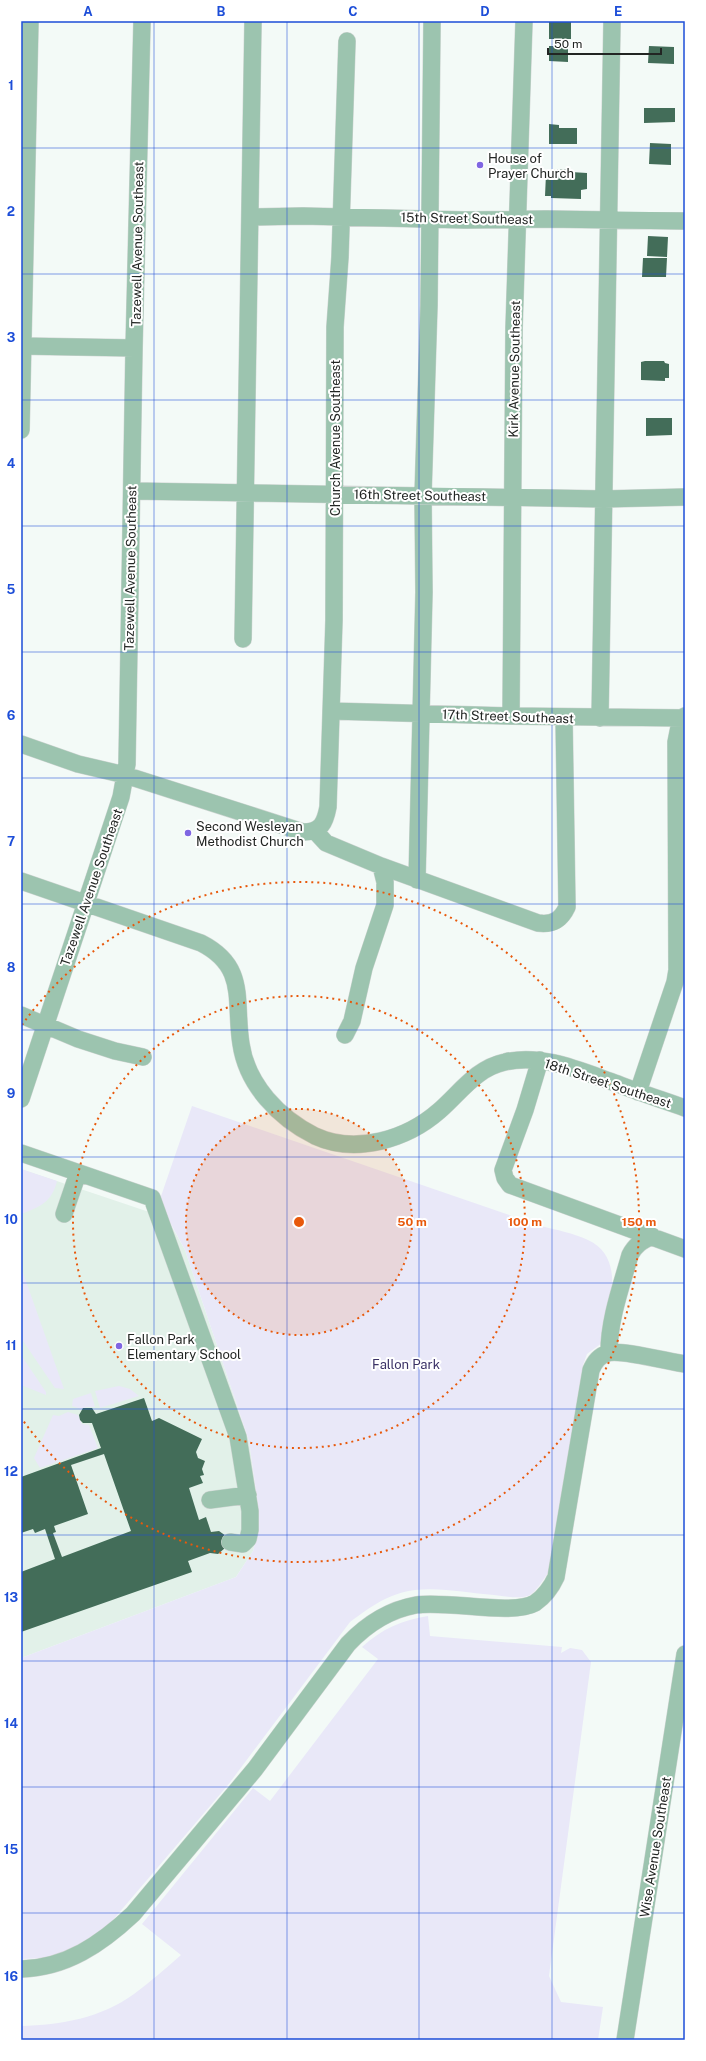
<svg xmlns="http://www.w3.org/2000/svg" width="706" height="2061" font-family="'Public Sans',sans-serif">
<rect width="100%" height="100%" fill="#f3faf7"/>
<path fill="#e2f1e9" d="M 21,1169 L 167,1218 L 185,1250 L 249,1441 L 258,1505 L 258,1531 L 253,1551 L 236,1577 L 21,1658 Z"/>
<path fill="#e9e8f8" d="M 192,1106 L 541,1226 C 557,1230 573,1233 588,1240 C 628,1258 608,1312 602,1343 L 587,1354 L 583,1365 L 548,1573 C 543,1580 536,1592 528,1596 C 518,1599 504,1596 494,1595 C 468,1593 441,1587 415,1590 C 387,1594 372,1606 350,1622 L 228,1785 L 106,1928 L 77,1947 L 49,1958 L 21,1959 L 21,1658 L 236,1577 L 253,1551 L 258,1531 L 258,1505 L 249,1441 L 185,1250 L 159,1202 Z
M 21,1169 L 57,1181 C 52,1202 40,1207 21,1214 Z
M 21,1267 L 64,1389 L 55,1388 L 21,1338 Z
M 21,1355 L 46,1392 L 46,1395 L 21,1385 Z
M 119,1386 L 130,1389 L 139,1396 L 100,1408 L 95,1391 Z
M 91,1393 L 95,1407 L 87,1407 L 81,1409 L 72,1406 L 73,1399 Z
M 68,1412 L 78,1415 L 82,1424 L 89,1425 L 98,1448 L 40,1468 L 34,1458 L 53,1415 L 59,1416 Z
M 428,1616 L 430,1636 L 562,1647 L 561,1653 L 570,1648 L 582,1650 L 591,1662 L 549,1976 L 561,2002 L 603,2007 L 598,2040 L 21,2040 L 21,2026 C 61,2025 101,2018 134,1994 C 150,1982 166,1968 181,1955 L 142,1924 L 253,1788 L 270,1801 L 378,1659 L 362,1647 C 381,1629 403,1620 428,1616 Z"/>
<path fill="#436d59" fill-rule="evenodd" d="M 549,21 L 571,21 L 571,39 L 549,39 Z
M 549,46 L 568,46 L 568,62 L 549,61 Z
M 649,46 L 674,47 L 674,64 L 648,63 Z
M 644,108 L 675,108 L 675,122 L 644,123 Z
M 549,124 L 559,125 L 559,128 L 577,128 L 577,144 L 549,144 Z
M 650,143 L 671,144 L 671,165 L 649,164 Z
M 554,169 L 571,169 L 571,172 L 587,173 L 587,189 L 581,190 L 581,199 L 551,198 L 551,196 L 545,196 L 546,174 L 551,174 L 551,172 L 554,172 Z
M 648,236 L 668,237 L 667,257 L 647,256 Z
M 643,258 L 667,258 L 666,277 L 642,277 Z
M 645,361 L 664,361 L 665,363 L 669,364 L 669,378 L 665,378 L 665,381 L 641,380 L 641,362 Z
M 646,418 L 672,418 L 672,435 L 646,436 Z
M 144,1398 L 152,1421 L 159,1418 L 202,1439 L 196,1452 L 198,1458 L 205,1461 L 202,1469 L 204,1475 L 200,1476 L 203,1483 L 189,1488 L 199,1520 L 206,1517 L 211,1532 L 219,1531 L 226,1536 L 225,1548 L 218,1554 L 210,1553 L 188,1561 L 192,1572 L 21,1632 L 21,1572 L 55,1559 L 45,1529 L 35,1533 L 33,1529 L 21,1533 L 21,1477 L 101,1448 L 92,1423 L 83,1423 L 80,1420 L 79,1415 L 83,1408 L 92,1408 L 96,1414 ZM 104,1454 L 131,1531 L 62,1557 L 53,1533 L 56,1532 L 54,1526 L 88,1514 L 71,1465 Z"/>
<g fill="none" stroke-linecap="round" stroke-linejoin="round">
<defs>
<path id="minor" d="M 250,217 L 303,216 L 465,220 L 546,219 L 685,221
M 21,346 L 134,348
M 21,430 L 30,21
M 132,491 L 604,499 L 685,497
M 243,639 L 253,21
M 331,711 L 511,716 L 685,718
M 511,716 L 514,328 L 524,21
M 600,718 L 612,21
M 21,744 L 78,764 L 125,775 L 303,832 C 321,832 325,823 328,807 L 334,620 L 335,327 L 340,257 L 347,41
M 315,831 L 326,843 L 381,866 L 385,882 L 385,905 L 364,968 L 352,1021 L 345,1035
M 381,866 L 538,923 C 553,925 561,920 567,907 L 564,717
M 417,880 L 424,592 L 423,495 L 429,305 L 432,21
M 21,881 L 201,943 C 248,967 234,1001 241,1044 C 247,1085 279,1118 315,1136 C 356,1155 407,1139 439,1111 C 460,1093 476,1068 505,1062 C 543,1053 583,1072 618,1084 C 640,1093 663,1100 685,1108
M 21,1015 L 78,1039 L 115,1051 L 143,1057
M 540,1060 L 525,1110 L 503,1170 L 505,1178 L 510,1185 L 685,1249
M 638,1092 L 675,982 L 677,970 L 676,742 L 679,727 L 685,716
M 21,1099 L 121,797 L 127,764 L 134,348 L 142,21
M 21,1153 L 152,1198 L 238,1437 L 250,1511 L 250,1530 L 248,1539 L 243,1544 L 230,1542
M 64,1214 L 78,1173
M 609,1352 C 609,1320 621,1287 630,1255 C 635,1245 642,1241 652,1236
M 210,1500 L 248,1495
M 21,1969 C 66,1968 101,1944 133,1914 L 255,1769 L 348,1644 C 367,1624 388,1610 416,1605 C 447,1600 512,1616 535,1603 C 545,1596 551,1588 556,1577 L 591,1370 C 595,1361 599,1356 608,1353 C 620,1349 670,1362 685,1364
M 625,2040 L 685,1654"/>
</defs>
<use href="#minor" stroke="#cdd4d1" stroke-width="18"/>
<use href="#minor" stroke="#9cc4af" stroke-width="17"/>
</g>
<path fill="none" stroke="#1d4ed8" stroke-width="1" stroke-opacity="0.55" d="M 154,21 L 154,2040M 287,21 L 287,2040M 419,21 L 419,2040M 552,21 L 552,2040M 21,148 L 685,148M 21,274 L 685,274M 21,400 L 685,400M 21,526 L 685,526M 21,652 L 685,652M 21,778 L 685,778M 21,904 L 685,904M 21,1030 L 685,1030M 21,1157 L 685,1157M 21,1283 L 685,1283M 21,1409 L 685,1409M 21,1535 L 685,1535M 21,1661 L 685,1661M 21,1787 L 685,1787M 21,1913 L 685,1913"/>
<circle cx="299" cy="1222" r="113" fill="#e8590c" fill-opacity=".12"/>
<g fill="none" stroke="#e8590c" stroke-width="2" stroke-dasharray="2 4">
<circle cx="299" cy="1222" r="113"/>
<circle cx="299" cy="1222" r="226"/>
<path d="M22 1025A340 340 0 1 1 22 1419"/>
</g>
<g fill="#7f66e2" stroke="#fff" stroke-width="1.5">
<circle cx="480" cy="165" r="4"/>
<circle cx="188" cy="833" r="4"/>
<circle cx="119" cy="1346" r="4"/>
</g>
<g text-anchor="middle" stroke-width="4" stroke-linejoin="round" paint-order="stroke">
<g font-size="13" fill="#222523" stroke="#fff" text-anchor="start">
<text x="488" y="163">House of<tspan x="488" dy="15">Prayer Church</tspan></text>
<text x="196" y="831">Second Wesleyan<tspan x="196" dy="15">Methodist Church</tspan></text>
<text x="127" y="1344">Fallon Park<tspan x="127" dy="15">Elementary School</tspan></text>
</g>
<g font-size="13" fill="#222523" stroke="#fff">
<text transform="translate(467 218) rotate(1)" y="5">15th Street Southeast</text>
<text transform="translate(137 244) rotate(-89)" y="5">Tazewell Avenue Southeast</text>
<text transform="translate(514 369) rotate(-89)" y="5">Kirk Avenue Southeast</text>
<text transform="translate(335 438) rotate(-90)" y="5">Church Avenue Southeast</text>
<text transform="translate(420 495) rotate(1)" y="5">16th Street Southeast</text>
<text transform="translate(130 568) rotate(-89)" y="5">Tazewell Avenue Southeast</text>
<text transform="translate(508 716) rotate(2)" y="5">17th Street Southeast</text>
<text transform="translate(91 887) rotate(-71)" y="5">Tazewell Avenue Southeast</text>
<text transform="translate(608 1083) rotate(18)" y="5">18th Street Southeast</text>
<text transform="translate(655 1847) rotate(-81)" y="5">Wise Avenue Southeast</text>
</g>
<g font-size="13" fill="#3a3165" stroke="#fff">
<text x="406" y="1369">Fallon Park</text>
</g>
</g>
<circle cx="299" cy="1222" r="6" fill="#e8590c" stroke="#fff" stroke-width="2"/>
<g font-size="12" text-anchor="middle" font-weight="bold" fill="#e8590c" stroke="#fff" stroke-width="4" stroke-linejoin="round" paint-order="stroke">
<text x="412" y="1226">50 m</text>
<text x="525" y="1226">100 m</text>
<text x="639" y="1226">150 m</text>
</g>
<rect width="706" height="2061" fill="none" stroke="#ffffff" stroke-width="44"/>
<path d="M548 48v6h113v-6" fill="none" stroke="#222523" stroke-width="2"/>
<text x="554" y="48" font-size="12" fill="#222523" stroke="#ffffff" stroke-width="3" paint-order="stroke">50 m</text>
<rect x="22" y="22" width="662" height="2017" fill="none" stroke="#1d4ed8" stroke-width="1.5"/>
<g font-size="13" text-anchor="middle" font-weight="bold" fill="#1d4ed8">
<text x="88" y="16">A</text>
<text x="221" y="16">B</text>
<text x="353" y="16">C</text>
<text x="485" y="16">D</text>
<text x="618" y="16">E</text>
<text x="11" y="90">1</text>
<text x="11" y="216">2</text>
<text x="11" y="342">3</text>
<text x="11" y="468">4</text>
<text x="11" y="594">5</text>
<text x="11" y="720">6</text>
<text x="11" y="846">7</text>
<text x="11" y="972">8</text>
<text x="11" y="1098">9</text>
<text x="11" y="1224">10</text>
<text x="11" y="1350">11</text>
<text x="11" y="1476">12</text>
<text x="11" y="1602">13</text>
<text x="11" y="1728">14</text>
<text x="11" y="1854">15</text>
<text x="11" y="1981">16</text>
</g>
</svg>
